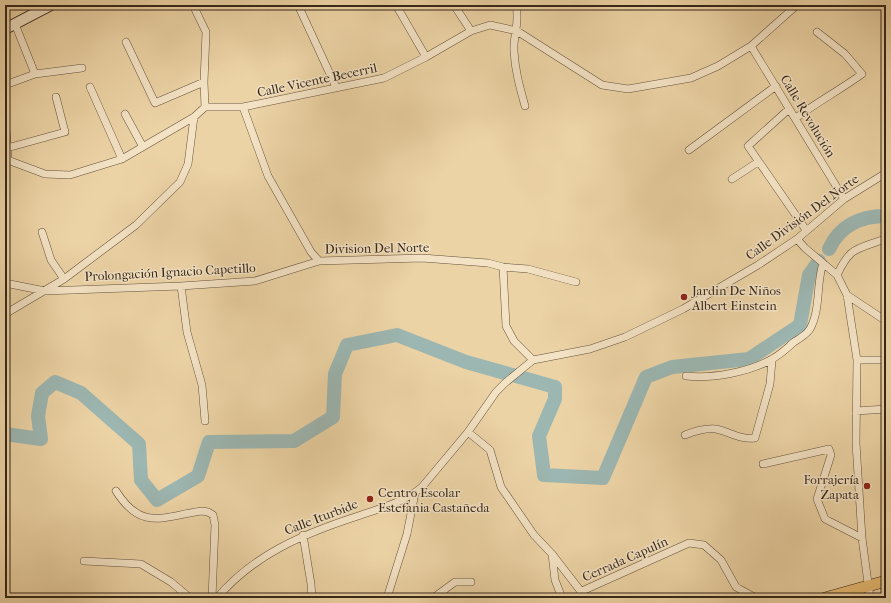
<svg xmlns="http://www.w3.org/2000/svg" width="891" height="603" font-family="'IM FELL French Canon',serif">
	<rect width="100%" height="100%" fill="#ecd3a5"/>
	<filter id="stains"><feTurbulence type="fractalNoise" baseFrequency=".005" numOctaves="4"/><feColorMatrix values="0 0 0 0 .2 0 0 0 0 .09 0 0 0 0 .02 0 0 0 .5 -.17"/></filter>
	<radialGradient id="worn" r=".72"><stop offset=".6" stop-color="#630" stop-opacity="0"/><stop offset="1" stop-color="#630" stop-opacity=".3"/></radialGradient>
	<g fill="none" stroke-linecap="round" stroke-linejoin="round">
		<path stroke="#9cb6b1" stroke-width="14" d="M829,249c11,-24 31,-33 57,-33
			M5,434l36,5 -3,-23 4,-23 13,-11 26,11 58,51 2,36 16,20 41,-24 11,-34 85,-1 39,-24 2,-43 12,-29 50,-10 69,27 89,25v12l-16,37 5,39 59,3 43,-101 26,-10 77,-8 51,-34 9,-50 10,-14"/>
		<g stroke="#64523c" stroke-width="8">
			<path id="minor" d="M193,5l13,27 -2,50 1,25
				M298,5l38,82
				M396,5l30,52
				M454,5l17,26
				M516,5c4,20 -3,29 -2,46 1,20 6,37 11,55
				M15,24l20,50
				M126,42l29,61 49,-21
				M751,46l93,153
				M5,85l30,-11 47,-6
				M90,87l32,72
				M205,107h38l141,-29 42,-21 45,-26 19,-6 27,6 85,54 26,4 63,-11 27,-12 33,-20 46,-41
				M243,107l25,69 43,76 8,9
				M789,109l-41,37 58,84
				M125,114l18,33
				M796,118c21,-16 44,-28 66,-44l-17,-20 -28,-22
				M6,129l2,31
				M7,148l58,-16 -9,-35
				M689,150l87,-64
				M5,159l40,15 25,1 52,-16 72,-42 11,-10
				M732,179l26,-17
				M42,232l9,28 13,19
				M797,239l8,9 32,27 10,20 10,65 -1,83 6,95 8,60
				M503,267l3,59 8,15 19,19
				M837,275c13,-27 17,-25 45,-35
				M5,283l40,8 136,-5 74,-5 64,-20 103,-3 66,5 15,4 25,2 48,13
				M181,286l6,46 15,53 3,36
				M847,295l39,26
				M5,314l59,-35 72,-54 44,-43 8,-18 6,-47
				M533,360l57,-11 35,-12 58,-28 75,-44 39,-26 47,-40 42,-26
				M857,360h29
				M686,376c26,3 64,-4 86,-17 8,-4 15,-11 22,-17 5,-3 13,-8 16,-13 11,-20 6,-45 13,-66
				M856,411l30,-2
				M468,432l22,18 11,37 33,48 18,19 34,44
				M685,435c10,-4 20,-7 31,-6 14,3 25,11 39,9l15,-54 2,-24
				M763,464l66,-15 2,6 -14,44 8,20 37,19
				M116,491c26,41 47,25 86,20l6,1 5,3 2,10 -3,73
				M303,535l8,49 1,14
				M552,554l3,26 7,18
				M84,561l57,3 30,18 19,16
				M582,591l107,-48 15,2 17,15 15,27 20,11
				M217,598c36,-43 86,-64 138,-81 23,-8 48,-14 67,-30l46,-55 28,-40 9,-9 28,-23
				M387,598l20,-64 8,-41
				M433,598l22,-16h16"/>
		</g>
		<g stroke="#362719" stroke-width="12">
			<path id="secondary" d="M5,29l46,-24"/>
		</g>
		<g stroke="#362719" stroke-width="12">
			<path id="primary" d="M825,598l61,-17"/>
		</g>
		<use href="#minor" stroke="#f3e2c4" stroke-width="7"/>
		<use href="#secondary" stroke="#f3e2c4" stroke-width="10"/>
		<use href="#primary" stroke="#e6ba72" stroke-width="11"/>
	</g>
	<g fill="#8f2418" stroke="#f3e2c4" stroke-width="1.5">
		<circle cx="684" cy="297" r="4"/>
		<circle cx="867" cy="486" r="4"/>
		<circle cx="370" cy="499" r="4"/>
	</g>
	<g text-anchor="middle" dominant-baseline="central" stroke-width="3" stroke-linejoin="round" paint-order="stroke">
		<g font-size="13" fill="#362719" stroke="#f3e2c4">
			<text transform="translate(317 80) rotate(-12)">Calle Vicente Becerril</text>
			<text transform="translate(808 116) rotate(59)">Calle Revolución</text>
			<text transform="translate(802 217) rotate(-36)">Calle División Del Norte</text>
			<text transform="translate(377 248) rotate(-1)">Division Del Norte</text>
			<text transform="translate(170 272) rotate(-3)">Prolongación Ignacio Capetillo</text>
			<text transform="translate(321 517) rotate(-21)">Calle Iturbide</text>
			<text transform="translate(625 559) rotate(-24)">Cerrada Capulín</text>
		</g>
		<g font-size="13" fill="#362719" stroke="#f3e2c4" text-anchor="start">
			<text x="692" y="290">Jardin De Niños<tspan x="692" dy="15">Albert Einstein</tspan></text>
			<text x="859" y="479" text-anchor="end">Forrajería<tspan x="859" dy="15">Zapata</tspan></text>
			<text x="378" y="492">Centro Escolar<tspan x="378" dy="15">Estefania Castañeda</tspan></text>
		</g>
	</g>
	<rect width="891" height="603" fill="none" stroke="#ecd3a5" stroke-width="20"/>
	<rect x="6" y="6" width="879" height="591" fill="none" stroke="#362719" stroke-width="2"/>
	<rect x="10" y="10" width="871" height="583" fill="none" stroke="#362719"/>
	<rect width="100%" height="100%" filter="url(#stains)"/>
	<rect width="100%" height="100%" fill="url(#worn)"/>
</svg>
